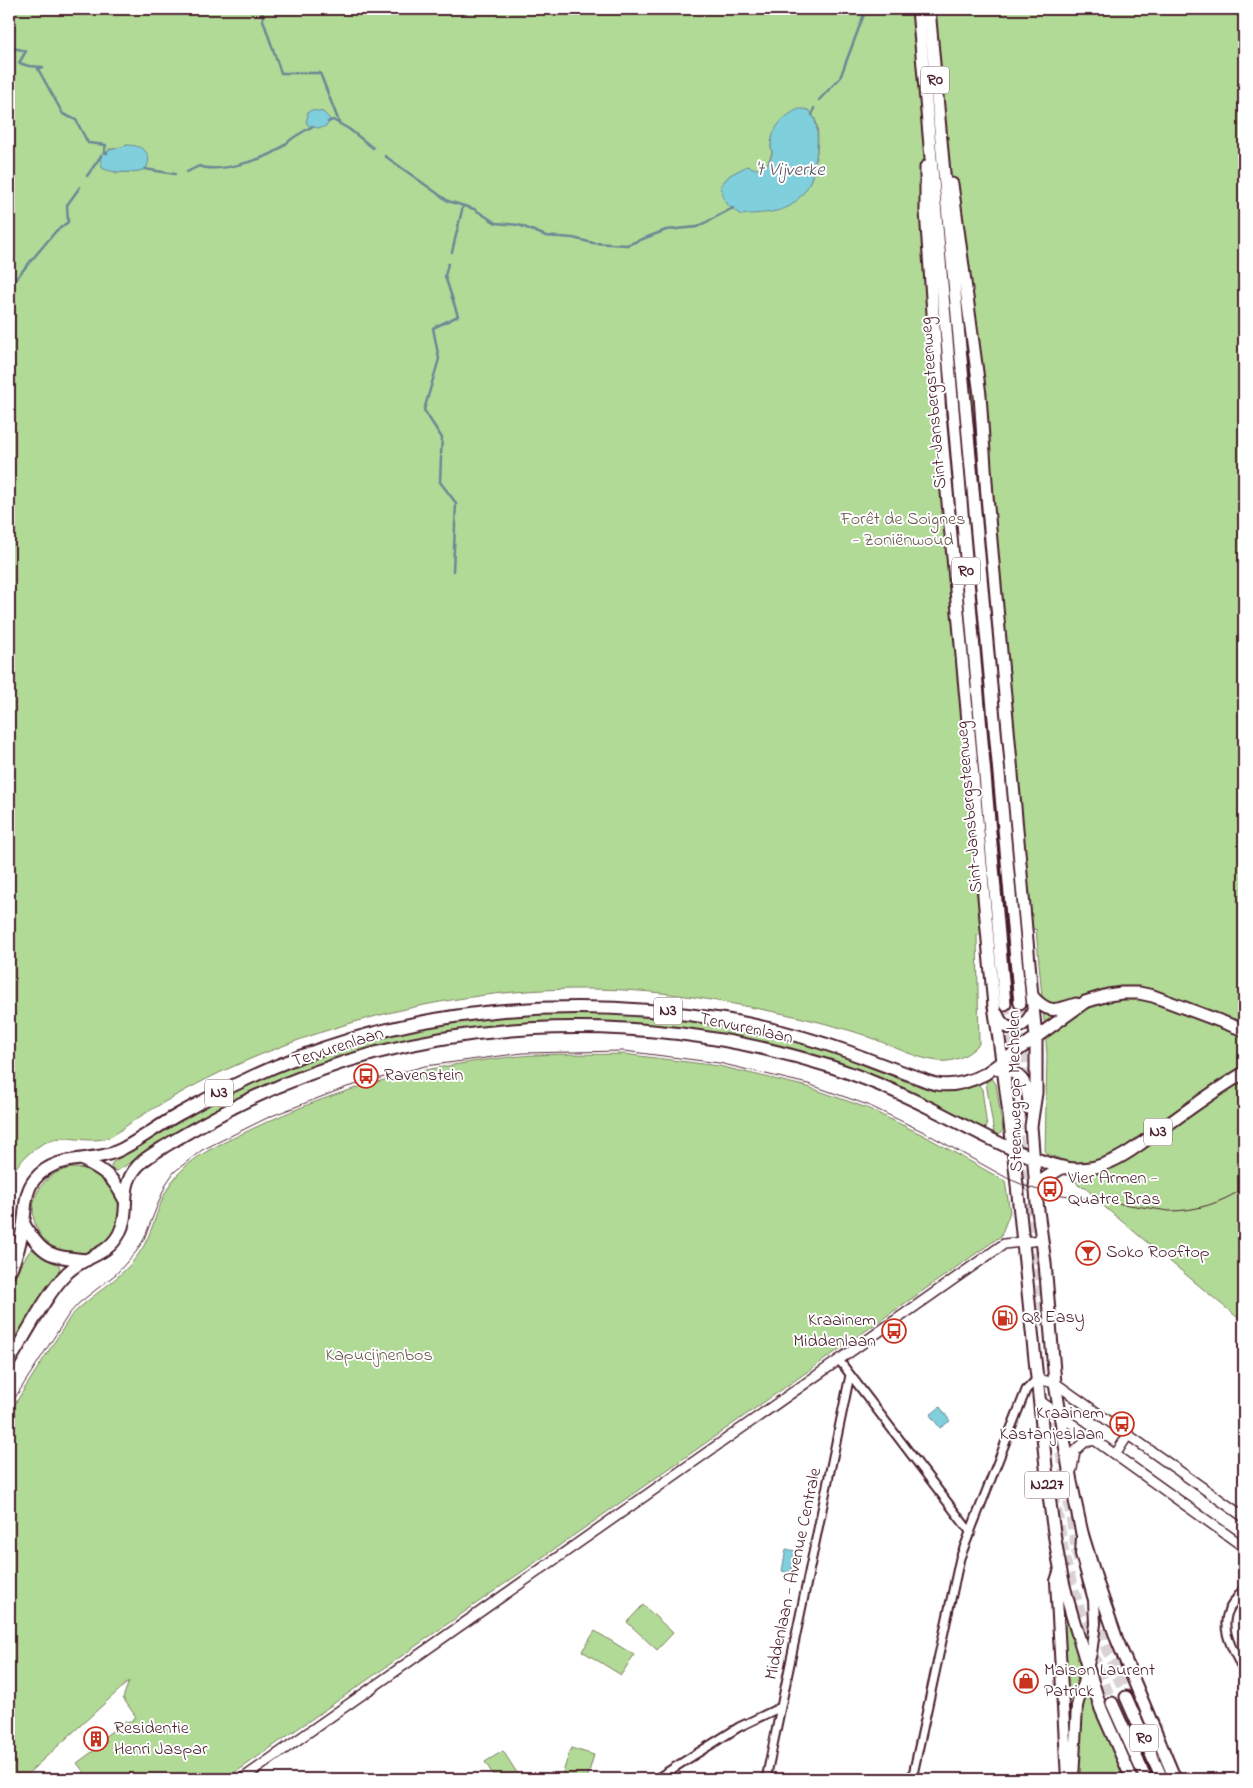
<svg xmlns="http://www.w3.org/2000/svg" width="1253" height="1788" font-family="'Indie Flower',sans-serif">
	<rect width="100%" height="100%" fill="#fff"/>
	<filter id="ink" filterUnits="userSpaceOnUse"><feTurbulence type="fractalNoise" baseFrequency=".02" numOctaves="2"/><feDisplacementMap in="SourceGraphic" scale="10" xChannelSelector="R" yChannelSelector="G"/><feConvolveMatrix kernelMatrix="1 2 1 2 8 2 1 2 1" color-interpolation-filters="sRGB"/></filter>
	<g filter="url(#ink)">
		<path fill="#b1da96" stroke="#7e7c60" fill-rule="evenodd" d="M9,9h1235v1314l-149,-124 -9,-12 -7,-1 -19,-27 -15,-6 2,-99 -11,-125 -59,6 2,109c-10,11 -25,19 -41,17 -27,-3 -56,-21 -83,-29 -52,-16 -108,-26 -162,-35 -161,-24 -327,7 -474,76 -29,14 -59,31 -86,48 -7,5 -14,11 -21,15 -14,7 -32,3 -46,2 -24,-1 -46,21 -57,40zM807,110c4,3 8,7 9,12 5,14 -1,54 -9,65 -4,7 -11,12 -16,18l-68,-7 -2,-13 9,-10 30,-5 7,-5 5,-12 -1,-7 6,-19zM127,145l11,26 -22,2 -7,-24h6z
			M580,1012c27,1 54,2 80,4 73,7 145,25 213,52 36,14 65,32 105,16l4,5 5,38 -4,2c-163,-92 -353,-127 -537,-97 -37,6 -72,17 -107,28 -16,5 -33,10 -48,16 -62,24 -119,59 -174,95l-4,-1 -2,-3 1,-4c84,-57 174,-102 273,-126 14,-4 27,-8 41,-10 51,-9 102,-13 154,-15z
			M624,1054l95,12 89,21 59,21 56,27 82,46 5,31 -9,24 -775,543h-137l-12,-16 30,-22 -3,-4 22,-16 2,2 8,-6 -13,-19 6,-17 -107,98h-13v-366l62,-97c21,-22 49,-36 67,-61 18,-24 19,-59 40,-81 20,-22 48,-32 74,-45 87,-42 174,-64 269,-73 34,-3 69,-1 103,-2z
			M992,1078l4,6 7,47 -5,4 -4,-2 -8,-51z
			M33 1211a43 43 0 1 1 86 0a43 43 0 1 1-86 0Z
			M32,1249l13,10 14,6 1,4 -51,83v-68l20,-32z
			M643,1605l30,28 -16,17 -30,-28z
			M1064,1619h3l14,48 -11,49 -2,-2z
			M595,1631l39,24 -13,20 -39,-24z
			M1089,1694l2,3 35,82h-48l3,-56 3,-25z
			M571,1748l23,7 -7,24h-11l-14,-4z
			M503,1751l18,28h-25l-11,-17z"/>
		<path fill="#80cfdc" stroke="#6a8995" d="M799,109c6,0 10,0 13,5 10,14 4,58 -4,72 -3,6 -12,16 -18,20 -14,8 -34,7 -49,9 -14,-9 -18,-13 -20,-30l9,-10 17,-9 13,4c6,-4 11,-9 12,-16 1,-4 -1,-4 -1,-8 0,-17 13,-31 28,-37z
			M311,110l12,2 7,7c-2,11 -14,10 -22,6l-2,-4 2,-5 -1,-3z
			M127,145c15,0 27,8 19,24 -10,4 -34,5 -44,-1l-2,-13c9,-6 17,-6 27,-10z
			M940,1407l10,14 -10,7 -10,-13z
			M786,1549l9,2 -4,22 -9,-2z"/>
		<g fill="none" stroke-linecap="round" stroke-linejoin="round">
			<path stroke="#6a8995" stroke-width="2.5" d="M262,9l1,11 18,53h39l19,49
				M9,47l17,4 -7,12 10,3 14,1 -5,2 25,45 13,6 12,23 18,2 -2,7 3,1
				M819,100l21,-22 26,-69
				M812,115l2,-7
				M328,122l5,-2 16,9 24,19
				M385,156l63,45 26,8 22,14 23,2 27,11 27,2 20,5 34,2 39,-15 31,-3 36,-19
				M145,169l30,5
				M187,172l12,-6c18,7 54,-4 72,-12 8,-4 15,-11 22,-16 6,-4 13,-8 20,-12
				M87,176l14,-20
				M452,252l11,-46
				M9,287l47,-56 12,-9 -1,-17 13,-18
				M441,454l1,-16 -18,-28 15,-51 -6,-31 25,-12 -13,-40 3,-12
				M441,457l-1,25 16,21 -3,68"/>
			<path stroke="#dbd2d5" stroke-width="11" stroke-dasharray="11 5.5" stroke-linecap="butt" d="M1020,1003l5,86
				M1005,1004l18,188
				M1032,1203l13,120
				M1053,1404l24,150 3,12
				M1054,1493l11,67 28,94 19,49
				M1095,1614l11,34 20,49"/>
			<g stroke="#4a1f2b" stroke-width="11">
				<path id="minor" d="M839,1360l132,173
					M1244,1588c-4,6 -10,13 -14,20 -12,21 5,45 14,64
					M656,1779l83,-52 42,-20
					M766,1779l84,-404
					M912,1779l48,-221 66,-168 11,-11"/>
			</g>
			<g stroke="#4a1f2b" stroke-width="12">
				<path id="tertiary" d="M1037,1379l18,4 189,134
					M1040,1401l204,146
					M1115,1455l13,-20
					M1072,1469l3,-18 10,-9 10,-2
					M242,1779l762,-535 37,-4"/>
			</g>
			<g stroke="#4a1f2b" stroke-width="14">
				<path id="secondary" d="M1060,1569l-4,12 11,198
					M1073,1779l4,-73 14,-53 4,-29 -1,-24 -13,-46 1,-17"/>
			</g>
			<g stroke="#4a1f2b" stroke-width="15">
				<path id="primary" d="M1032,996l4,41v56l-5,33 6,77 8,60 10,120 16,99 11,51
					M1032,996c16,18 23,15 44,8
					M994,1006c19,120 29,242 42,363 8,66 11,133 24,198 6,34 18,66 27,98
					M997,1014c9,23 28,15 36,-3
					M998,1069c7,-1 11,1 16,4 14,8 14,22 16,36
					M83,1160c22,11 30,17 41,39
					M1035,1186l12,-9 16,-10
					M24,1224c19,33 27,32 63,36
					M9,1273c7,-15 12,-30 14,-47 3,-16 1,-34 12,-47 22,-27 59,-15 87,-30 21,-11 40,-26 61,-37 21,-12 42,-23 64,-33 150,-71 317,-86 480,-59 41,7 83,18 122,32 21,8 41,16 62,23 9,3 18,8 26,9 16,3 34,-3 48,-10l100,-72 23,-7 14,-2h17l14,3 91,34
					M9,1362c17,-27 37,-68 59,-90 17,-16 39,-16 51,-38 14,-27 -4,-49 24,-73 7,-6 16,-11 24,-16 22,-14 45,-26 69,-39 183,-93 402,-100 596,-39 34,11 68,26 100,42 32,16 63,34 97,47 16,6 31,13 48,13 11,0 25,-3 35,-8 13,-5 25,-15 37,-23 31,-22 62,-46 95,-65"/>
			</g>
			<g stroke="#4a1f2b" stroke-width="15">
				<path id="trunk" d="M918,9l87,995
					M929,9l91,994
					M926,167v44l14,204 54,591
					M952,184l28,211 7,101 45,500
					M1082,1533l15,49 20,58 58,139
					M1087,1665l14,44 31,70
					M1126,1697l36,82
					M1112,1703l34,76"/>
			</g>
			<use href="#minor" stroke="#fff" stroke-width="7"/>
			<use href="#tertiary" stroke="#fff" stroke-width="9"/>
			<use href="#secondary" stroke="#fff" stroke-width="10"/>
			<use href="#primary" stroke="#fff" stroke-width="11"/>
			<use href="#trunk" stroke="#fff" stroke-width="11"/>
			<path stroke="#4a1f2b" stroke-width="1" d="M9,1407l60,-93 10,-11 37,-29 20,-22 8,-13 22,-55 8,-12 28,-22 67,-33 78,-30 78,-21 98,-13 101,-2 95,12 89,21 60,21 56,27 83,46 21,9 21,6 120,18c28,0 52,-8 75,-23"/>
		</g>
	</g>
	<defs>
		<g id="bus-ring" transform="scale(1.25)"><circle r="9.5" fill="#fff" stroke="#c8321e" stroke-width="1.5"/><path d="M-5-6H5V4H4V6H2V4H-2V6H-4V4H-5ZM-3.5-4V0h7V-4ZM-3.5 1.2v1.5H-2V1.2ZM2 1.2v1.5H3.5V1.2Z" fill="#c8321e"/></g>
		<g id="bar-ring" transform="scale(1.25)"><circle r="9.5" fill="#fff" stroke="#c8321e" stroke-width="1.5"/><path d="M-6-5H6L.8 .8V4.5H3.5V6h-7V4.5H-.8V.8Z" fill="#c8321e"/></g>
		<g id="fuel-ring" transform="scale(1.25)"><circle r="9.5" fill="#fff" stroke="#c8321e" stroke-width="1.5"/><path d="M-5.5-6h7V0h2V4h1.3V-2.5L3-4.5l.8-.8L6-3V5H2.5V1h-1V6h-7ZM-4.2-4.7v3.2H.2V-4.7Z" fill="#c8321e"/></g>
		<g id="shop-ring" transform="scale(1.25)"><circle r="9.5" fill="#fff" stroke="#c8321e" stroke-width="1.5"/><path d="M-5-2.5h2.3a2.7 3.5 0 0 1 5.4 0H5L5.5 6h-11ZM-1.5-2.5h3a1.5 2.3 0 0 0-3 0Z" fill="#c8321e"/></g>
		<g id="building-ring" transform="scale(1.25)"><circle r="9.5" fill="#fff" stroke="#c8321e" stroke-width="1.5"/><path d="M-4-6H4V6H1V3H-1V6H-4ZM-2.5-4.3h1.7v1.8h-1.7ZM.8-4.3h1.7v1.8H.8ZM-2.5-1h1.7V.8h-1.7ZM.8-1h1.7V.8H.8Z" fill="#c8321e"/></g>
	</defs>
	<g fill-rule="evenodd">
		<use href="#bus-ring" x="366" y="1076"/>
		<use href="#bus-ring" x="1050" y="1189"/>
		<use href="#bar-ring" x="1088" y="1253"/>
		<use href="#fuel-ring" x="1005" y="1318"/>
		<use href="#bus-ring" x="894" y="1331"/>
		<use href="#bus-ring" x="1122" y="1424"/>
		<use href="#shop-ring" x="1026" y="1681"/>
		<use href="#building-ring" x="96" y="1739"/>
	</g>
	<g text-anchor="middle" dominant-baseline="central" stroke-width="4" stroke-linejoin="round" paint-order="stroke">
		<g fill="#fff" stroke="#80626b" stroke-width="1">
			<rect x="921" y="66.5" width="28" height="27" rx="4"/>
			<rect x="952" y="557.5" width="28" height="27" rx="4"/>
			<rect x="654" y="997.5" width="28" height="27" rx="4"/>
			<rect x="205" y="1079.5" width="28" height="27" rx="4"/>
			<rect x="1144" y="1118.5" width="28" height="27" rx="4"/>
			<rect x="1024.5" y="1471.5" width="45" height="27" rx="4"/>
			<rect x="1130" y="1724.5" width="28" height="27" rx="4"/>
		</g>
		<g font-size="16" font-weight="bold" fill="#4a1f2b">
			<text x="935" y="80">R0</text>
			<text x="966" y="571">R0</text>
			<text x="668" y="1011">N3</text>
			<text x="219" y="1093">N3</text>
			<text x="1158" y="1132">N3</text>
			<text x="1047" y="1485">N227</text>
			<text x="1144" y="1738">R0</text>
		</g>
		<g font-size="18" fill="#4a1f2b" stroke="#fff">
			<text transform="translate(934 403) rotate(-95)">Sint-Jansbergsteenweg</text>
			<text transform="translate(970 807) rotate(-95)">Sint-Jansbergsteenweg</text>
			<text transform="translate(746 1029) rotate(12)">Tervurenlaan</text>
			<text transform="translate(338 1048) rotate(-18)">Tervurenlaan</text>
			<text transform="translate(1016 1091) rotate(-91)">Steenweg op Mechelen</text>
			<text transform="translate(794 1574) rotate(-78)">Middenlaan - Avenue Centrale</text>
		</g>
		<g font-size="18" fill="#69574b" stroke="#fff">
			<text x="903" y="520">Forêt de Soignes<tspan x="903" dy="21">- Zoniënwoud</tspan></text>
			<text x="379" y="1356">Kapucijnenbos</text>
		</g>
		<g font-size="18" fill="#4a1f2b" stroke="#fff" text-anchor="start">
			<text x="384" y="1076">Ravenstein</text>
			<text x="1068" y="1179">Vier Armen -<tspan x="1068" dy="21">Quatre Bras</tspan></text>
			<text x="1106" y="1253">Soko Rooftop</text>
			<text x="1022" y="1318">Q8 Easy</text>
			<text x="876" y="1321" text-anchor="end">Kraainem<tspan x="876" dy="21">Middenlaan</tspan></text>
			<text x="1104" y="1414" text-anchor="end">Kraainem<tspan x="1104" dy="21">Kastanjeslaan</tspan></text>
			<text x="1044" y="1671">Maison Laurent<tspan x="1044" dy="21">Patrick</tspan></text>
			<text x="114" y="1729">Residentie<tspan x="114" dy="21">Henri Jaspar</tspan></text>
		</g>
		<g font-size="19" font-style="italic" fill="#5a5460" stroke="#fff">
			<text x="790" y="170">'t Vijverke</text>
		</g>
	</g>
	<rect width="1253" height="1788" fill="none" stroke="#fff" stroke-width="30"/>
	<rect x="15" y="15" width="1223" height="1758" fill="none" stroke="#4a1f2b" stroke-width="2" filter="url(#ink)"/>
</svg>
